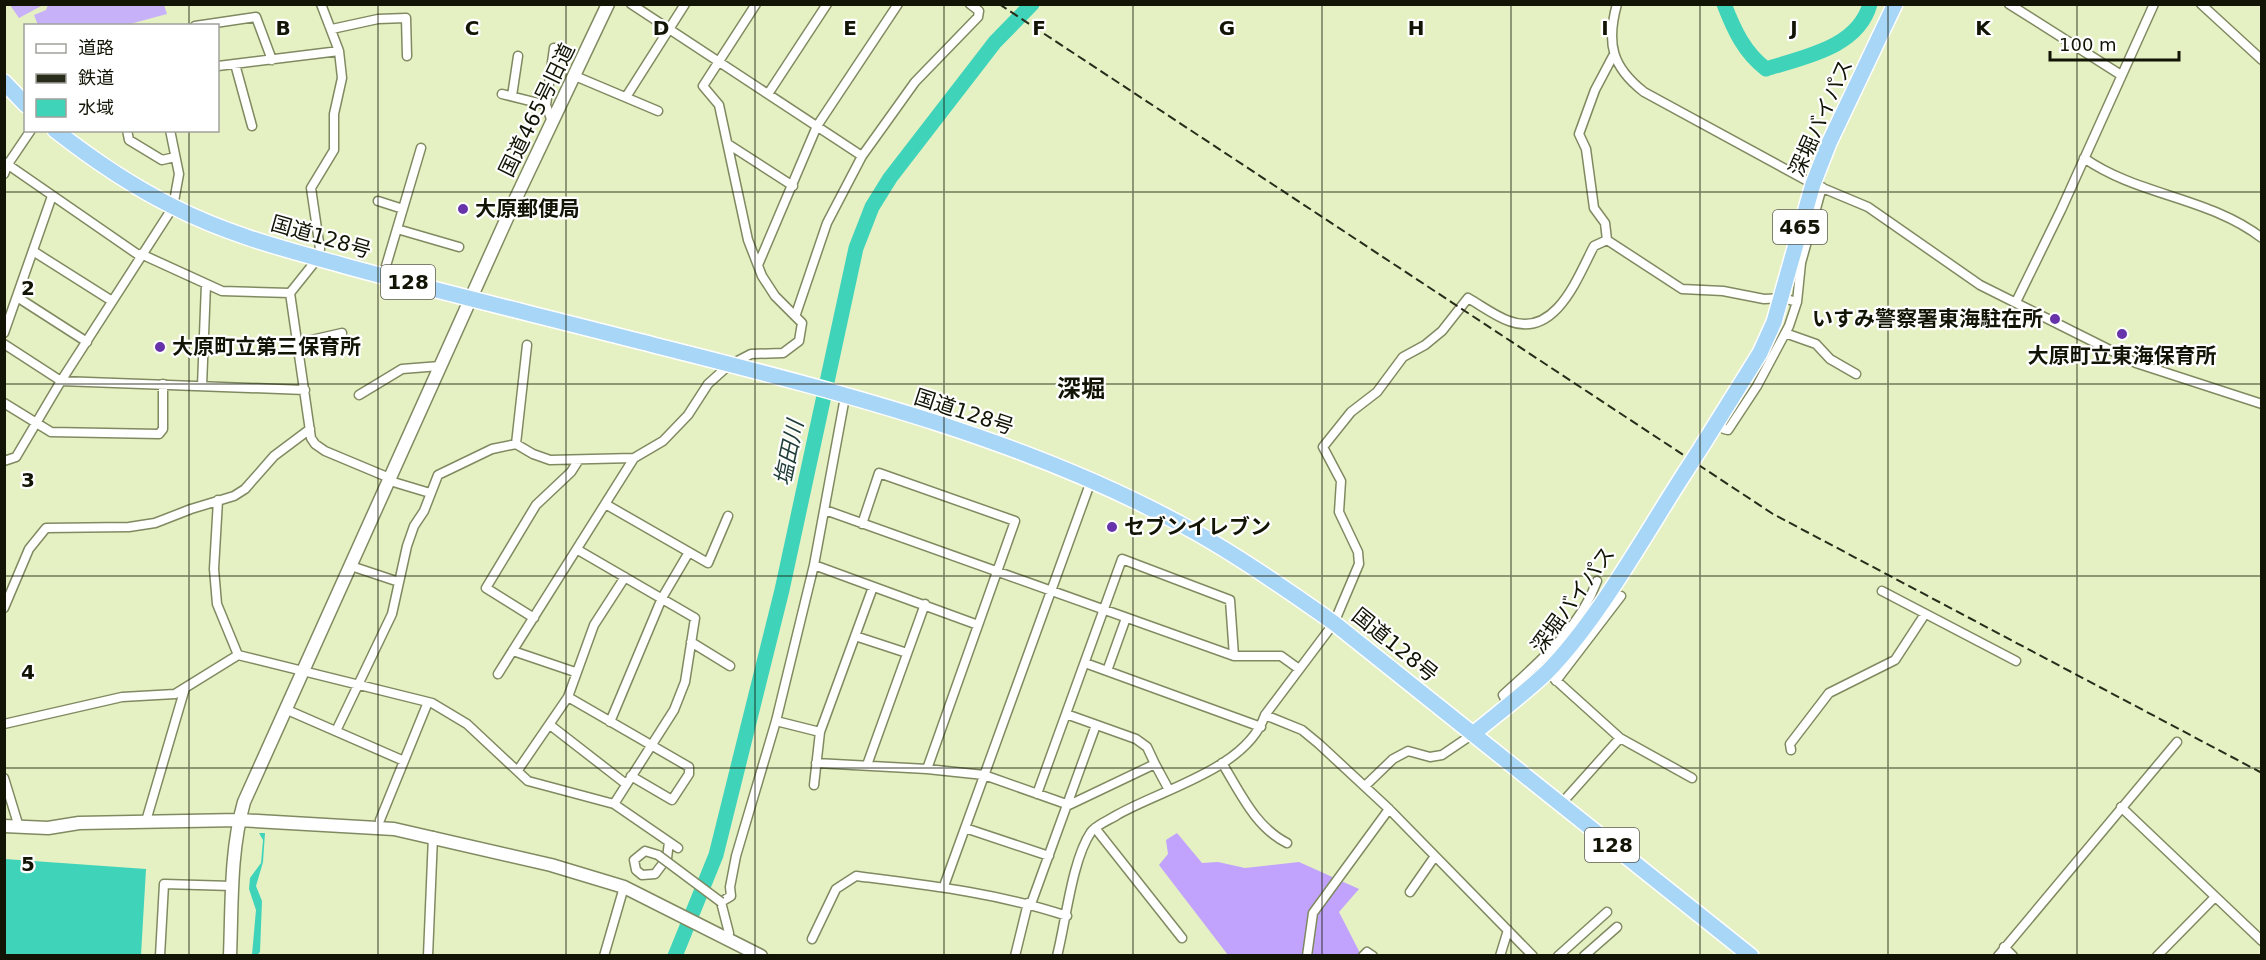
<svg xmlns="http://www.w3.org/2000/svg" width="2266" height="960" font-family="'DejaVu Sans','Noto Sans JP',sans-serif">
	<rect width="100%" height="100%" fill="#e5f0c3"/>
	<path fill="#c7b1f9" d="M10,5h33l-24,13z
		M48,5h116l3,9 -41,11h-88l-4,-10 12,-5z"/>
	<path fill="#c1a3fd" d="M1177,833l25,30 16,-1 27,6 54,-6 60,27 -20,23 22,43h-133l-69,-90 9,-11 -2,-14z"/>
	<path fill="#3fd4ba" d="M259,833h6l-2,29 -7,24 6,15 -2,51 -3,3h-5l4,-45 -7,-21 1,-11 11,-15 2,-23z
		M5,859l141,10 -5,86h-136z"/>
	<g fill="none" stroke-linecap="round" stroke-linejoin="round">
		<path stroke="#3fd4ba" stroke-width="15" d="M1724,4c10,26 20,48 42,65 37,-12 92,-21 104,-65
			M675,956l41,-101 66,-265 74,-342 16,-41 18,-29 105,-136 37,-38"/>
		<g stroke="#808a61" stroke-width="11">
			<path id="street" d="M321,4l18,47 3,27 -8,36v36l-23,38 9,61 -2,9 -28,35 21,145 4,6 10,7 67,28
				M631,4l231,152
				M1617,4c-11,40 -5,63 27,88l169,92 55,23 112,78 156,78 126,41
				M2009,4l112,71
				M2201,4l61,56
				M195,26l61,-9 16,43
				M332,29l46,-10 28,-1 1,38
				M235,64l17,62
				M218,66l121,-15
				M575,76l83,35
				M502,94l44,11 6,17
				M768,94l59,-90
				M512,96l6,-40
				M626,97l59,-93
				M546,105l8,-57
				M127,130l2,10 33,20 13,-3
				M728,144l65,42
				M2084,158c54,38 125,39 178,80
				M4,162l136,94
				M4,174l4,-10 23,-34
				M378,201l25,8
				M397,229l62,18
				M1607,240l75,49 41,2 41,8 19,-1 14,4
				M1607,240l-2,-17 -11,-15 -8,-59 -7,-15 16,-44 18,-34
				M33,251l79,50
				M141,254l81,37 68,2
				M758,265l59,-139 81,-122
				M383,276l38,-128
				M17,297l70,45
				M2016,302l45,-92 93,-206
				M796,314l31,-91 35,-67 53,-74 63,-65 1,-6 -9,-7
				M4,333l48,-137
				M1785,333l31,11 14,15 26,15
				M298,343l44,-10
				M4,344l57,37 244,9
				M202,386l4,-102
				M359,395l43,-26 38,-3
				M4,403l47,29 108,2 4,-5v-45
				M1724,429l4,1 29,-44 32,-60 8,-24 4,-39 21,-76
				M516,444l11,-99
				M4,461l12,-4 45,-76 112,-174 6,-33 -9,-44
				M390,481l40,12
				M218,500l-4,69 3,35 21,51
				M607,505l101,58 20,-47
				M825,510l409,146h47l18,13
				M862,524l17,-51 136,48 -88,248
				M578,550l117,68 -10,64 -11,28 -60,94
				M814,565l164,60
				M351,566l48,16
				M625,577l-31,48 -26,72 121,70v7l-17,26 -41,-24
				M1882,591l134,70
				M4,608l25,-59 17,-21 83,-1 26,-4 36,-14 43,-13 11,-7 29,-33 36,-27
				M534,618l-48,-30 50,-83 35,-33 7,-11
				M855,636l52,17
				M691,642l39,24
				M513,651l62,21
				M1085,663l176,64
				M1538,664l82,74 72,40
				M1107,671l19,-53
				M498,674l136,-216
				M1556,681l65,-85
				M1508,705l-5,-10c36,-33 77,-67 94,-114
				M285,709l119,52
				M1066,714l70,25 11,8 8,17
				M1265,715l37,15 17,14 70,65 144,147
				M776,721l44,11
				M610,722l52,-124 27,-46
				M4,724l118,-27 53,-3 63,-39 194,48 35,21 61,57 86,23 64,44
				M550,725l76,59
				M336,731l56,-117 15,-68 7,-20 10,-15 14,-36 54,-26 24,-5 17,10 17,6 84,-2 29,-17 25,-26 20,-31 20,-18 23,-12 32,-1 16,-12 3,-18 -27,-27 -13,-20 -14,-36 -29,-135 -16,-19 53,-82
				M1791,750l-1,-6 39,-51 66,-33 30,-46
				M816,763l111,6 57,6 85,30 86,-41 14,26
				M1222,763c18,29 33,64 65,80
				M867,765l58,-161
				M518,770l50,-73
				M4,778l15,49
				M814,785l6,-53 53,-145
				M1365,786l28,-27 15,-8 22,6 12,-2 31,-21
				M1037,794l85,-235 108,41 4,56
				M1561,804l59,-66
				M2121,807l141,134
				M380,820l48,-118
				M146,821l39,-133
				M965,828l84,28
				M1095,828l87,110
				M658,855l-13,-4 -11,9 2,10 6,5 13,-1 12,-16 2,-16
				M944,886l147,-405
				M1410,892l25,-36
				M1031,904l65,-179
				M729,933l-8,-31 10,-6 -1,-9 6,-31 40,-135 38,-156 31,-168
				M812,939l24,-50 20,-13c71,9 142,17 211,40
				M2004,947l9,9
				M160,956l4,-72 68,2
				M428,956l5,-120
				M604,956l20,-69
				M1015,956l13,-53
				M1057,956c9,-35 15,-96 34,-124 5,-7 18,-12 26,-17 45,-26 130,-46 148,-100l69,-92 25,-59 -1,-12 -19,-40 2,-31 -18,-34 28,-35 26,-20 26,-35 22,-12 17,-14 26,-33c14,8 27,18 41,23 47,18 69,-45 85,-75l13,-6
				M1307,956l6,-43 76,-104
				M1363,956l4,-4 6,4
				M1500,956l8,-26
				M1558,956l49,-44
				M1584,956l33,-29
				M1998,956l179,-214
				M2157,956l58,-59"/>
		</g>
		<g stroke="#808a61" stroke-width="15">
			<path id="secondary" d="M4,826l44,2 31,-5 160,-3 155,9 157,36 73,22 137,69
				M230,956c2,-51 0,-105 14,-154l272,-604 92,-194"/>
		</g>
		<g stroke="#fff" stroke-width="18">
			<path id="highway" d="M4,82l22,23
				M55,130c37,29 75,55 117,76 56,29 116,44 177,61 96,26 192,49 289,74 186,47 389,96 557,191 48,27 94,59 139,91l417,333
				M1702,446l58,-93 14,-31 39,-138 16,-41 66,-139
				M1473,734c24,-20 51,-40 74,-62 52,-53 98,-138 139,-201"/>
		</g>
		<use href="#street" stroke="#fff" stroke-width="8"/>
		<use href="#secondary" stroke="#fff" stroke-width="12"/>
		<use href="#highway" stroke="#a7d6f6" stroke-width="15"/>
		<path stroke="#282c1a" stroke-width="2" stroke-dasharray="9 4.5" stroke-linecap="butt" d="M999,4l774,510 489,259"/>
		<g stroke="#808a61" stroke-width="11" stroke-linecap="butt">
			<path id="street-bridge" d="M658,855l63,47"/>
		</g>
		<g stroke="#fff" stroke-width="18" stroke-linecap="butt">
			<path id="highway-bridge" d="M1686,471l16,-25"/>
		</g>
		<use href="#street-bridge" stroke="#fff" stroke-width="8"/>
		<use href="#highway-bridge" stroke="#a7d6f6" stroke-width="15"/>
	</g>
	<path fill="none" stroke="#121506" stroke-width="1.5" stroke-opacity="0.55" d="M189,4v22M378,4v952M566,4v952M755,4v952M944,4v952M1133,4v952M1322,4v952M1511,4v952M1700,4v952M1888,4v952M2077,4v952M189,130v826M4,192h2258M4,384h2258M4,576h2258M4,768h2258"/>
	<g fill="#63a" stroke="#fff" stroke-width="2">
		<circle cx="463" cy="209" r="6"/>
		<circle cx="2055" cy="319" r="6"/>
		<circle cx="2122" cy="334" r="6"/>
		<circle cx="160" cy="347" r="6"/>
		<circle cx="1112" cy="527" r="6"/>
	</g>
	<g text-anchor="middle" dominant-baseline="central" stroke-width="4.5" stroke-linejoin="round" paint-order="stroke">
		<g fill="#fff" stroke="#595b51" stroke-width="1.5">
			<rect x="1773" y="210" width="54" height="34" rx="4.5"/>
			<rect x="381" y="265" width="54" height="34" rx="4.5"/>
			<rect x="1585" y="828" width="54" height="34" rx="4.5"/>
		</g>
		<g font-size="20" font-weight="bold" fill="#121506">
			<text x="1800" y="227">465</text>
			<text x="408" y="282">128</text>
			<text x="1612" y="845">128</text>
		</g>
		<g font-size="21" fill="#121506" stroke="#fff">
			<text transform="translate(537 110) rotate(-64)">国道465号旧道</text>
			<text transform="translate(1821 118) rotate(-66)">深堀バイパス</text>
			<text transform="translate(321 237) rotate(16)">国道128号</text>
			<text transform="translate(964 412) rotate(18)">国道128号</text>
			<text transform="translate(1573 600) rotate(-54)">深堀バイパス</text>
			<text transform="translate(1395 645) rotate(39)">国道128号</text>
		</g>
		<g font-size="21" font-weight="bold" fill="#121506" stroke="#fff" text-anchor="start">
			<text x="475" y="209">大原郵便局</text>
			<text x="2043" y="319" text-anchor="end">いすみ警察署東海駐在所</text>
			<text x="172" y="347">大原町立第三保育所</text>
			<text x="2122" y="356" text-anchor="middle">大原町立東海保育所</text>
			<text x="1124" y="527">セブンイレブン</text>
		</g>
		<g font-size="22" font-style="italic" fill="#1f3d36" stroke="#fff">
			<text transform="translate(789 453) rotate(-78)">塩田川</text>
		</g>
		<g font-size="24" font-weight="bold" fill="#121506" stroke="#fff">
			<text x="1081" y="389">深堀</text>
		</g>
	</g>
	<g font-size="20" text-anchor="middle" font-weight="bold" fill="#121506" stroke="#fff" stroke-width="4.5" stroke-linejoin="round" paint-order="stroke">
		<text x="283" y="35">B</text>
		<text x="472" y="35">C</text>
		<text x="661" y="35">D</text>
		<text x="850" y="35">E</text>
		<text x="1039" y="35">F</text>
		<text x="1227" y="35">G</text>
		<text x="1416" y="35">H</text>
		<text x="1605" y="35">I</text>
		<text x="1794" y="35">J</text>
		<text x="1983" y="35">K</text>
		<text x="28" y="295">2</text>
		<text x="28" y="487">3</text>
		<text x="28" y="679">4</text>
		<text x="28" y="871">5</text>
	</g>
	<rect width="2266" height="960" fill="none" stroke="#121506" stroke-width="12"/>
	<rect x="24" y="24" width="195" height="108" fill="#ffffff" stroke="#a0a19b" stroke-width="1.5"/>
	<rect x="36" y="44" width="30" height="9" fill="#ffffff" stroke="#a0a19b" stroke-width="1.5"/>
	<text x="78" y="54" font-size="18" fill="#121506">道路</text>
	<rect x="36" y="74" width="30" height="9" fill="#282c1a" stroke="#a0a19b" stroke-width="1.5"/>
	<text x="78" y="84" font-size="18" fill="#121506">鉄道</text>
	<rect x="36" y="99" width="30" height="18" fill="#3fd4ba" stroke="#a0a19b" stroke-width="1.5"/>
	<text x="78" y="114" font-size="18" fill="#121506">水域</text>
	<path d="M2050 51v9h129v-9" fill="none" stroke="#121506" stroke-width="3"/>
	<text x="2059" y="51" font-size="18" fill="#121506" stroke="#ffffff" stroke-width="4.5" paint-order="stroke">100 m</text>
</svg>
